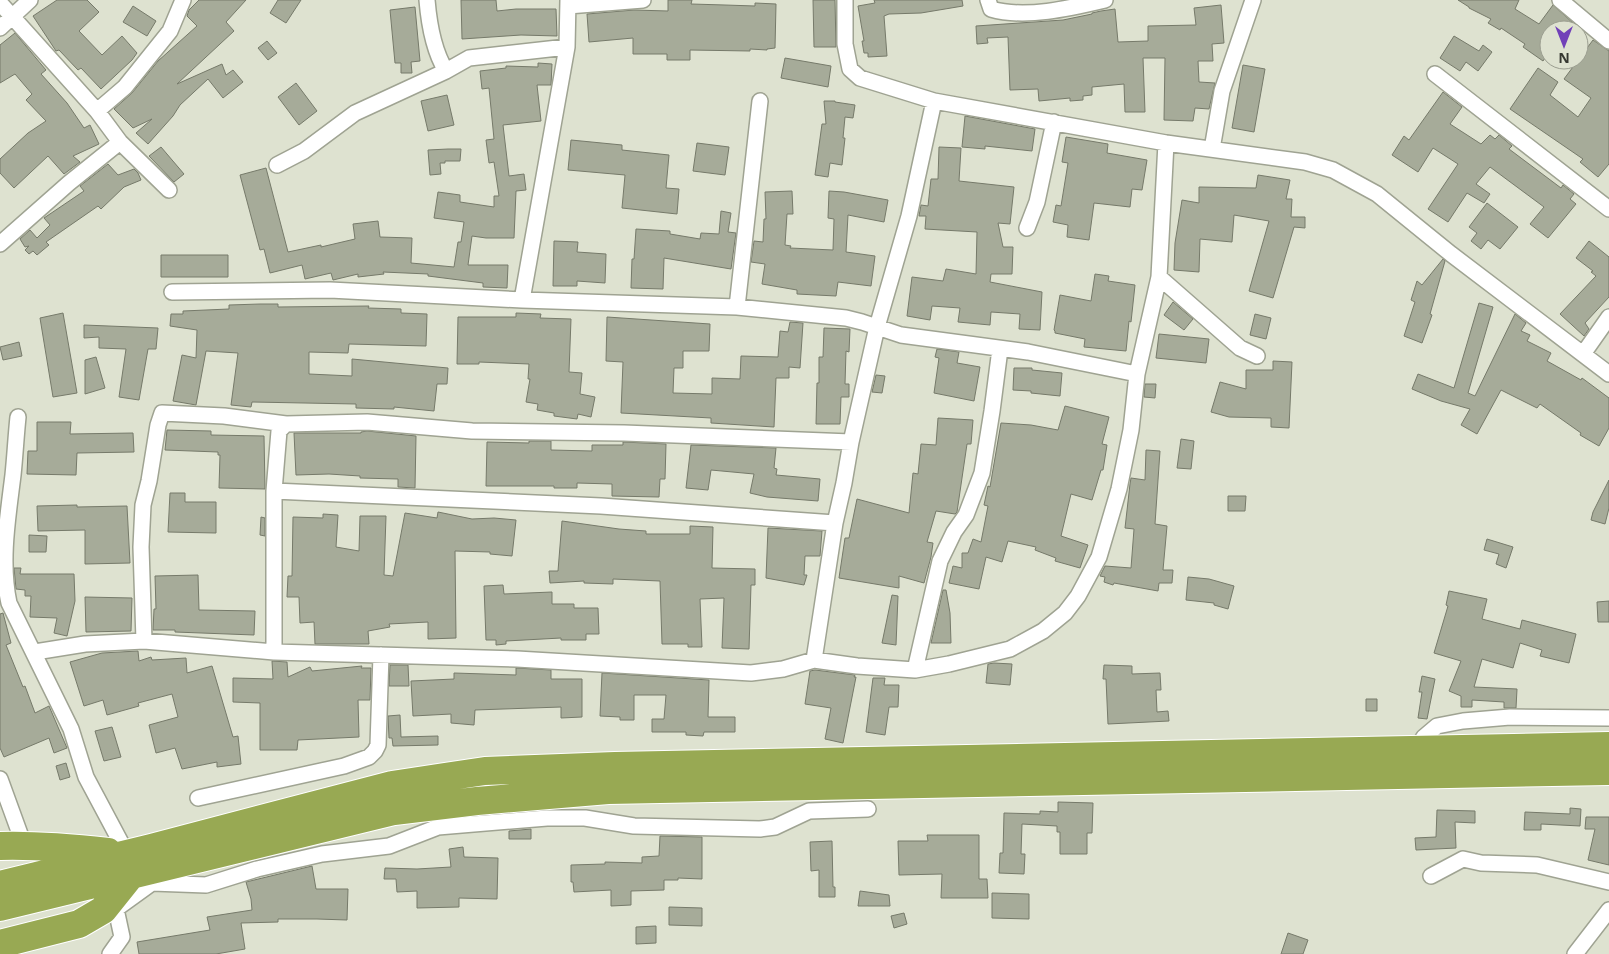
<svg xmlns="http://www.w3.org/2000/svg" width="1609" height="954" font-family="'Noto Sans',sans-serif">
	<rect width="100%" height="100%" fill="#dee2d0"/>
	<path fill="#a6ab99" stroke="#767a6a" d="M57,0h30l12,12 -20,19 23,24 20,-19 15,17 -5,7 -31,29 -20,-21 -3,2 -19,-20 -3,1 -23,-35z
		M199,0h47l-20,22 8,9 -57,53 45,-20 4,11 7,-5 10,12 -20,16 -15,-19 -28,26 -7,11 -25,28 -12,-11 16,-14 -19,9 -19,-19 18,-16 26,-32 39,-35 -10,-10 2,-6z
		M278,0h23l-15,23 -16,-10z
		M461,0h35l1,11 19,-2h40l1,27 -36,-1 -59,4z
		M668,0h24l-1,4 34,1 30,1v-3l21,1 -1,44 -8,1v1l-17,-1v2l-60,-1v10h-23v-6h-34v-16l-44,4 -2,-28 47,-4 34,1z
		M813,0h22l1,47h-22z
		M874,0h88l1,6 -42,7 -32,1 -5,2 3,40 -19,1v-4h-4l-2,-12h2l-6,-35 17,-3z
		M1458,0h61l-4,9 24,15 14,-19 20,18 -7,7h-17v22l-6,9 -20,-14 2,-3 -24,-16 -1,2 -12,-7 3,-4 -22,-11v-1z
		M1221,5l3,38 -12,1 1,17h-15l1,21 16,1 -6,26 -14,-1 -2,13 -29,-1 1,-62h-22l2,54h-20l-1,-28 -32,3v8l-9,1v4l-13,1v-3l-31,3 -1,-12 -28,1 -2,-53 -21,1 1,5 -11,1 -1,-18 87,-6 29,-6v-1l9,-2 14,-2 3,33 30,-1v-15l48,-1 -2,-17z
		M133,6l23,15 -9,15 -24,-14z
		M415,7l5,54 -9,1 1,11h-11v-10h-6l-5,-53z
		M15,33l31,37 -5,4 26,29 17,25 6,-3 9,19 -26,12 7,6 -16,12 -16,-18 -34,32 -14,-15v-14l28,-26 18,-12 -20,-21 6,-6 -17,-20 -15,9v-38z
		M1454,36l25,15 4,-6 9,7 -14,19 -12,-9 -6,9 -20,-13z
		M1593,40l16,11v113l-11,13 -18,-15 3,-3 -73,-50 28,-41 20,14 -8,13 28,22 13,-19 -27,-19z
		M267,41l10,12 -9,7 -10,-12z
		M785,58l46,8 -3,21 -47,-9z
		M538,63l14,1 -1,21h-14l4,36 -38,4 6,51 15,-2 2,16 -10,1 -2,47h-28l-14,-2 -4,29h40l-1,23 -24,-1v-4l-55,-7v-2l-45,-2 1,2 -26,3v-3l-25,6 -2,-7 -26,6 -3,-14 -32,8 -6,-24 -4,1 -20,-75 26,-7 22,84 33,-7v2l34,-8 -2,-15 25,-3 2,16 32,1 -1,25 43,4 4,-25h3l3,-20 -30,-4 4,-26 22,3v7l34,5v-11h5l-5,-34 -5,1 -3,-23 8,-1 -5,-51 -7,1 -2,-18 26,-3v-2l32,1z
		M1243,65l22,4 -11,63 -22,-4z
		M296,83l21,28 -18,14 -21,-28z
		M1443,92l19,15 -12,17 31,20 9,-9 5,4 4,-4 13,11 -3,3 52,39 2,-3 11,9 -4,5 6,5 -28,34 -18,-14 14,-17 -54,-40 -14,17 14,10 -6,9 -17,-10 -19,29 -20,-13 30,-45 -25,-16 -15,24 -26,-17 12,-19 5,4z
		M447,95l7,30 -26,6 -7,-30z
		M824,101h11v1l20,3 -2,13 -8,-1 -2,21h2l-3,27 -12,-2 -2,14 -13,-2 7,-51h4z
		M965,116l70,13 -3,22 -47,-5v3l-23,-2z
		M1066,137l42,7 -1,9 40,7 -5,30 -10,-1 -2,18 -36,-4 -5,37 -22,-3 1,-12 -15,-3 3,-17 5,1 7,-43 -6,-1z
		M571,140l51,5v5l47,5 -3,33 13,1 -2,25 -55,-6 3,-33 -57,-5z
		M697,143l32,4 -4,28 -32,-4z
		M161,147l23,27 -10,8 -25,-26z
		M939,147l22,1 -2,33 55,6 -4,37 -12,-1 5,24h10l-1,27h-21l-1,8 52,10 -2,38 -21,-1 1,-15 -29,-2 -1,13 -32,-3 2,-14 -28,-2 -2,14 -23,-4 5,-39 31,4 3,-12 30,5 1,-42 -52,-3 1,-13h-7l2,-11 7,1 3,-27h7z
		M448,149h13l-1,12h-15v2h-5l1,11 -11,1 -2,-25z
		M108,164l10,11 16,-6 4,4 3,7 -17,7 -23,22 -3,-3 -52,36 3,3 -12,10 -4,-4 -4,3 -4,-4 4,-4 -4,1 -5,-8 10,-9 7,8 13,-13 -6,-7 40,-27 -4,-5z
		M1258,175l32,5 -4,19h6l-1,18h14v11l-11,-1 -21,71 -24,-7 20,-70 -35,-6 -2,27 -32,-3 -1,33 -25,-2 1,-27 7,-43 17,3v-16l57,1z
		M792,191l1,23h-6l-2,31 6,1 -1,2 43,2 1,-31 -6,-1 1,-27 15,1 44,8 -4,22 -36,-7 -2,37 29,4 -4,30 -33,-4 -2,14 -39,-2v-4l-35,-6 3,-20 -14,-2 3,-21 9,1 1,-23h2l-1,-27z
		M1487,203l31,24 -18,22 -12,-9 -7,9 -10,-8 6,-8 -8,-6z
		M721,211l10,2 -3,19 8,1 -5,36 -67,-11 -1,31 -32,-1 1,-29h2l2,-30 34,2v3l30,5 1,-6 18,1z
		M554,241l24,1 -1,10 29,2 -1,29 -28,-2v5h-24z
		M1589,241l20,16v40l-24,26 4,6 -5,7 -24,-22 36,-38 -5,-4 2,-1 -17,-13z
		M161,255h67v22h-67z
		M1443,259l2,2 -15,53 2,1 -10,28 -18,-7 11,-34 -4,-2 6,-19 5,4z
		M1095,274l14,2 -1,5 27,4 -4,37 -2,-1 -3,30 -42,-4 1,-8 -30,-6v-2l-1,-1 6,-35 31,6z
		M1173,302l20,17 -9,11 -20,-15z
		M1479,303l14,4 -25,86 7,3 40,-82 11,9 -5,8 9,4 -3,6 24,12 -4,8 34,19 1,-2 27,20v30l-10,18 -19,-11 1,-2 -41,-29 -3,4 -36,-18 -24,44 -16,-9 9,-16 -29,-8 -29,-12 6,-15 36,14z
		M260,304h18v3l91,-1 -1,2 33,1v4l26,1 -1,32 -77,-2 -1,9 -39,-1v22l43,2v-17l96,9 -1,16h-10l-3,27 -40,-4v2l-38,-1v-4l-104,-2 -1,5 -20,-2 7,-52 -32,-2 -10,54 -23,-4 9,-46 14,3 1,-28 -27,-4 1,-12h12v-3l46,-2v-4z
		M63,313l14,80 -24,4 -13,-79z
		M516,313l25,1 -1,4 31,1 -2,53 13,1 -2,21 15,3 -4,20 -13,-3 -1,5 -23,-3v-3l-17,-3 1,-6 -12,-2 4,-23h-2l1,-15 -50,-2v2h-22l1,-47h58z
		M1255,314l16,4 -5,21 -16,-4z
		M607,317l103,7 -1,27h-26v17h-9l-1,25 39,1v-16l28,1 1,-23 37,1 2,-26 8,1 2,-10 13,1 -3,45 -11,-1v11h-13l-2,49 -63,-4v-5l-90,-5 2,-51 -17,-1z
		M84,325l74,3 -2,21h-8l-9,51 -20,-3 7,-48 -27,-1v-11l-15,1z
		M824,328l26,1 -1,23 -3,-1 -1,33h4v13h-8l-1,27h-24l1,-41h2v-26h4z
		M1159,334l50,5 -3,24 -50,-5z
		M19,342l3,14 -19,4 -3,-13z
		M937,349l22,3 -2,11 23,4 -6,34 -40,-8 5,-35 -4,-1z
		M96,357l9,31 -20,6v-34z
		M1273,361l19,1 -3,66 -18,-1v-9l-42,-1 -18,-5 9,-30 26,7v-19h27z
		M1014,368h18v2l30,3 -2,23 -29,-3v-2l-18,-1z
		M876,375l9,1 -3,17 -10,-1z
		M1145,384h11l-1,14 -11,-1z
		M1065,406l44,11 -7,27 5,1 -4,25h-2l-9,30 -21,-6 -10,42 27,9 -8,23 -25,-7 1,-3 -21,-8 1,-3 -28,-6 -6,21 -16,-5 -7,32 -30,-6 4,-17 9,2v-15h6l5,-14 8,3 7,-36 -4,-1 4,-19 2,1 11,-64 30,2 27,5z
		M938,418l35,2 -2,24h-4l-10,68 -2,2 -19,-3 -9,31 6,1 -2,14 -7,26 -25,-7v12l-60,-10 6,-40h4l8,-39 52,14 4,-40 5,1 3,-30 15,1z
		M37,422h34l-1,12 63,-1 1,19 -57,1 -1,22 -49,-1 1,-23h9z
		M167,430l44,1v4l53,1 1,53 -46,-1 1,-33h-2v-3l-53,-2z
		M367,431l49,5 -1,52 -17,-1v-8l-38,-1v-2l-31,-2 -33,1 -2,-42h67v-1z
		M1181,439l13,2 -3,28 -14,-1z
		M529,441h22v9l41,1v-6h31v-3l43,2 -1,35h-5l-1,18 -47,-1v-12l-35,-1v5h-23v-2h-68l1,-44 42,1z
		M691,445l85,3 -2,20 3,1 -1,6 44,4 -2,22 -51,-4 -17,-4 4,-19 -43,-4 -3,20 -22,-2z
		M1146,450l14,1 -5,73 12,2 -4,44h10l-1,13h-13l-1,8 -44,-8 -1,2 -9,-3 1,-5 -5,-1 5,-10 26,2 3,-39 -9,-1 5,-44 1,-6 14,2z
		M1609,480v28l-4,16 -14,-4 2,-8z
		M170,493h15v9h31v31l-48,-1z
		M1228,496h18l-1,15h-17z
		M77,505v2l50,-1 3,57 -45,1v-34l-47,1 -1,-25z
		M438,512l34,7 22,-1 22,2 -4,36 -22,-2v-2l-35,-1 1,87 -28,1v-17l-39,2 1,3 -22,4 1,13h-54l-1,-22 -14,1 -1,-26h-12l1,-21h4l1,-59 30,1v-4l15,1 -2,32 23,4 1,-35h26l-2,59 9,1 12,-63 32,5z
		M261,517l4,1v18l-5,-1z
		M562,521l57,8 27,2v3h44v-8l23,1 -1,41 43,1v16h-4l-2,64 -27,-1 2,-50 -24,1 2,48h-14v-3h-26l-2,-63 -47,-2v5l-29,-1v-2l-34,2 -1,-12h9z
		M768,528l54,3 -2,25h-15l-1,19h3l-3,10 -38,-7z
		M29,535l18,1 -1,16h-17z
		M1487,539l26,8 -7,21 -10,-4 3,-10 -15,-4z
		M14,568h7l-1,6h54l1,27 -8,35 -13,-3 3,-15 -27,-1 1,-21h-6v-6l-9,-1z
		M198,575l1,35 56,1 -1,24 -79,-3v-2h-22l1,-21h2l-1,-33z
		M1188,577l21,2 25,7 -6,23 -14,-4v-2l-28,-3z
		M503,585l1,9 48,-2v12h22v4h24l1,26h-13v6h-25v-2l-55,3v3l-10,1v-5h-10l-2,-54z
		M943,590h3l4,23 1,30h-20z
		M1449,591l38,8 -5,20 38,10 2,-9 54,14 -7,29 -29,-7 2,-6 -22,-7 -7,25 -31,-9 -8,28 43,2 -1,19h-12v-6l-32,-2v7h-11v-11l-12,-5 12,-30 -27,-8 14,-47 -2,-1z
		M892,595l6,1 -2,49 -14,-2z
		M85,597l47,1 -1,33 -45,1z
		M1609,601v21h-11l-1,-20z
		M3,613l8,30 -5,2 17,42 2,-1 10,27 14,-7 18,42 -13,5 -5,-15 -45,19 -4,-9v-134z
		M138,651l1,10 12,-4 1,3 34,-2 1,15 25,-7 21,71 5,-1 3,28 -24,3v-5l-35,7 -7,-21 -19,5 -7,-28 29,-8 -6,-23 -34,9 1,3 -32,9 -4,-15 -19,6 -14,-44 32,-9z
		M272,661l15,1 1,15 22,-10 2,4 50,-5 -1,2h10l-1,32h-12l1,37 -61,3 -1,10h-37v-47l-27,-1v-24l40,1z
		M994,663l18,1 -2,21 -24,-2 2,-19z
		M390,665h18l1,21h-20z
		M1104,665l28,1v8l28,-1 1,17h-5l1,22 11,-1 1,10 -61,3 -2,-45h-3z
		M516,668l35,2v9h31v38l-21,1v-11l-86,3 -1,15 -23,-2v-9l-38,2 -2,-35 43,-2v-6l62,2z
		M815,670l40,5 -1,2h2l-13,66 -18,-4 6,-31 -26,-4 5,-33z
		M602,673l107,7 -1,37h27v15h-31l-1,4 -17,-1v-3h-34v-13h12l2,-24h-32v25h-14v-3l-20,-1z
		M1422,676l13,3 -8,40 -9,-1 4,-26h-3z
		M873,678h12l-1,7h15l-1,22h-9l-4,28 -19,-3z
		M1366,699h11v12h-11z
		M400,715l1,22 37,-1v9l-45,1 -1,-8h-3l-1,-22z
		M112,727l9,30 -17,4 -9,-30z
		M66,763l4,14 -10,3 -4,-14z
		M1058,802l35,1 -1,30h-5v21h-27v-22h-3v-6l-35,-2 -1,30h4l-1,20 -25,-1 1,-20h3l1,-40 36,1v-3l18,1z
		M1570,808l11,1 -1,17 -39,-2v6h-17l1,-18 45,2z
		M1437,810l38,1v12l-20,-1 1,26 -40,2 -1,-12 21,-1z
		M1586,817h23v48l-21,-5 7,-31h-10z
		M531,829v10h-22v-8z
		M927,835h52v44h8l1,19h-47l1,-24 -43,1 -1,-34h30z
		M660,836l42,1v42l-24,-1v2h-14v10l-33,1v14l-20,1v-16l-37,2 -1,-10h-2v-17l34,-1v-2l37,1v-6l17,-1z
		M832,841l1,46h2v10h-16v-27l-8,1 -1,-29z
		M463,847l1,10 34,1 -1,41 -38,-1v9l-42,1v-17l-20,1 -1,-13h-12l1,-11 32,1 34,-2 -2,-18z
		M312,866l4,23h32l-1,31 -30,-1h-39v3l-37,1 4,26 -29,5h-77l-2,-12 73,-12 -3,-13 45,-7 -1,-11 -5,-17z
		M860,891l29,4 1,11h-32z
		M992,893l37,1v25l-37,-1z
		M669,907l33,1v18l-33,-1z
		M904,913l3,11 -13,4 -3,-12z
		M656,926v17l-20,1v-17z
		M1288,933l20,7 -5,14h-22z"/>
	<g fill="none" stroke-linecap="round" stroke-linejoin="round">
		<g stroke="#9fa392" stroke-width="18">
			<path id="street" d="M427,0c2,24 6,50 19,71l23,-13 98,-11
				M845,0v44l5,25 10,9 74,23 232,42 139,19 28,8 44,24 74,60 158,120
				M988,0l3,9c34,10 80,-1 114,-9
				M1560,0l49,41
				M0,3l97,108 23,31 49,48
				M568,6l75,-6
				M0,28l30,-28
				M1435,74l174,135
				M97,111l28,-24 45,-56 13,-31
				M1212,149l10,-58 31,-91
				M277,165l27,-14 51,-38 91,-42
				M1027,228l10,-26 17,-80
				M0,244l69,-61 51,-41
				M1159,277l81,71 17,8
				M172,292l158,-2 192,10 215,7 109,11 16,4 39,13 127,17 109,22
				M522,300l45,-253 1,-47
				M737,307l23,-206
				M1583,354l26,-37
				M18,417c-2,19 -3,39 -5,58 -5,41 -13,87 -4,128l62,126 15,48 41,77 1,5
				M274,491l327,15 234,17
				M144,641l-3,-94 2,-42 6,-24 9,-56 4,-12 62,3 62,8 81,-2 105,9 152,2 227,9
				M35,652l50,-8 59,-3 130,11 243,7 234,14 32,-4 31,-9 43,6 58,4 34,-6 61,-15 33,-18 22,-18 13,-17 21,-39 20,-68 12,-59 6,-56 22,-97 7,-134
				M274,652v-161l5,-60 7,-7
				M814,660l21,-137 9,-40 7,-41 26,-115 32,-111 25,-115
				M915,670l25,-109 14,-29 12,-17 16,-42 10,-62 8,-62
				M1416,750l8,-13 13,-11 26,-5 47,-4 99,1
				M0,779l24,66
				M198,798l146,-32 25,-9 6,-6 3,-6 3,-90
				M1431,876l32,-17 18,4 56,2 72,17
				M110,954l12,-17 -6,-28 36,-26 54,2 51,-16 65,-15 67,-8 49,-19 109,-9h38l49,8 126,3 15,-2 34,-16 59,-2
				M1575,954l34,-44"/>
		</g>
		<g stroke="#fff" stroke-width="30">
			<path id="highway" d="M0,846c36,-1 72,2 108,6
				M0,885l151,-37 241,-63 93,-14 130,-5 994,-20
				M0,907l394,-96 83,-10 131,-11 1001,-19
				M0,944l79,-20 24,-14 28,-35"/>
		</g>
		<use href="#street" stroke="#fff" stroke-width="15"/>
		<use href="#highway" stroke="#98a953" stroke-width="28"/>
	</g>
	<g transform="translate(1564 45) rotate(180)"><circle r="24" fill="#dee2d0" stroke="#9b9e90"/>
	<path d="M0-4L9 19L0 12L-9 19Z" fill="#7140b8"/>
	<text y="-8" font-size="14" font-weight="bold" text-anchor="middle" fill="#363831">N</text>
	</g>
</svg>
